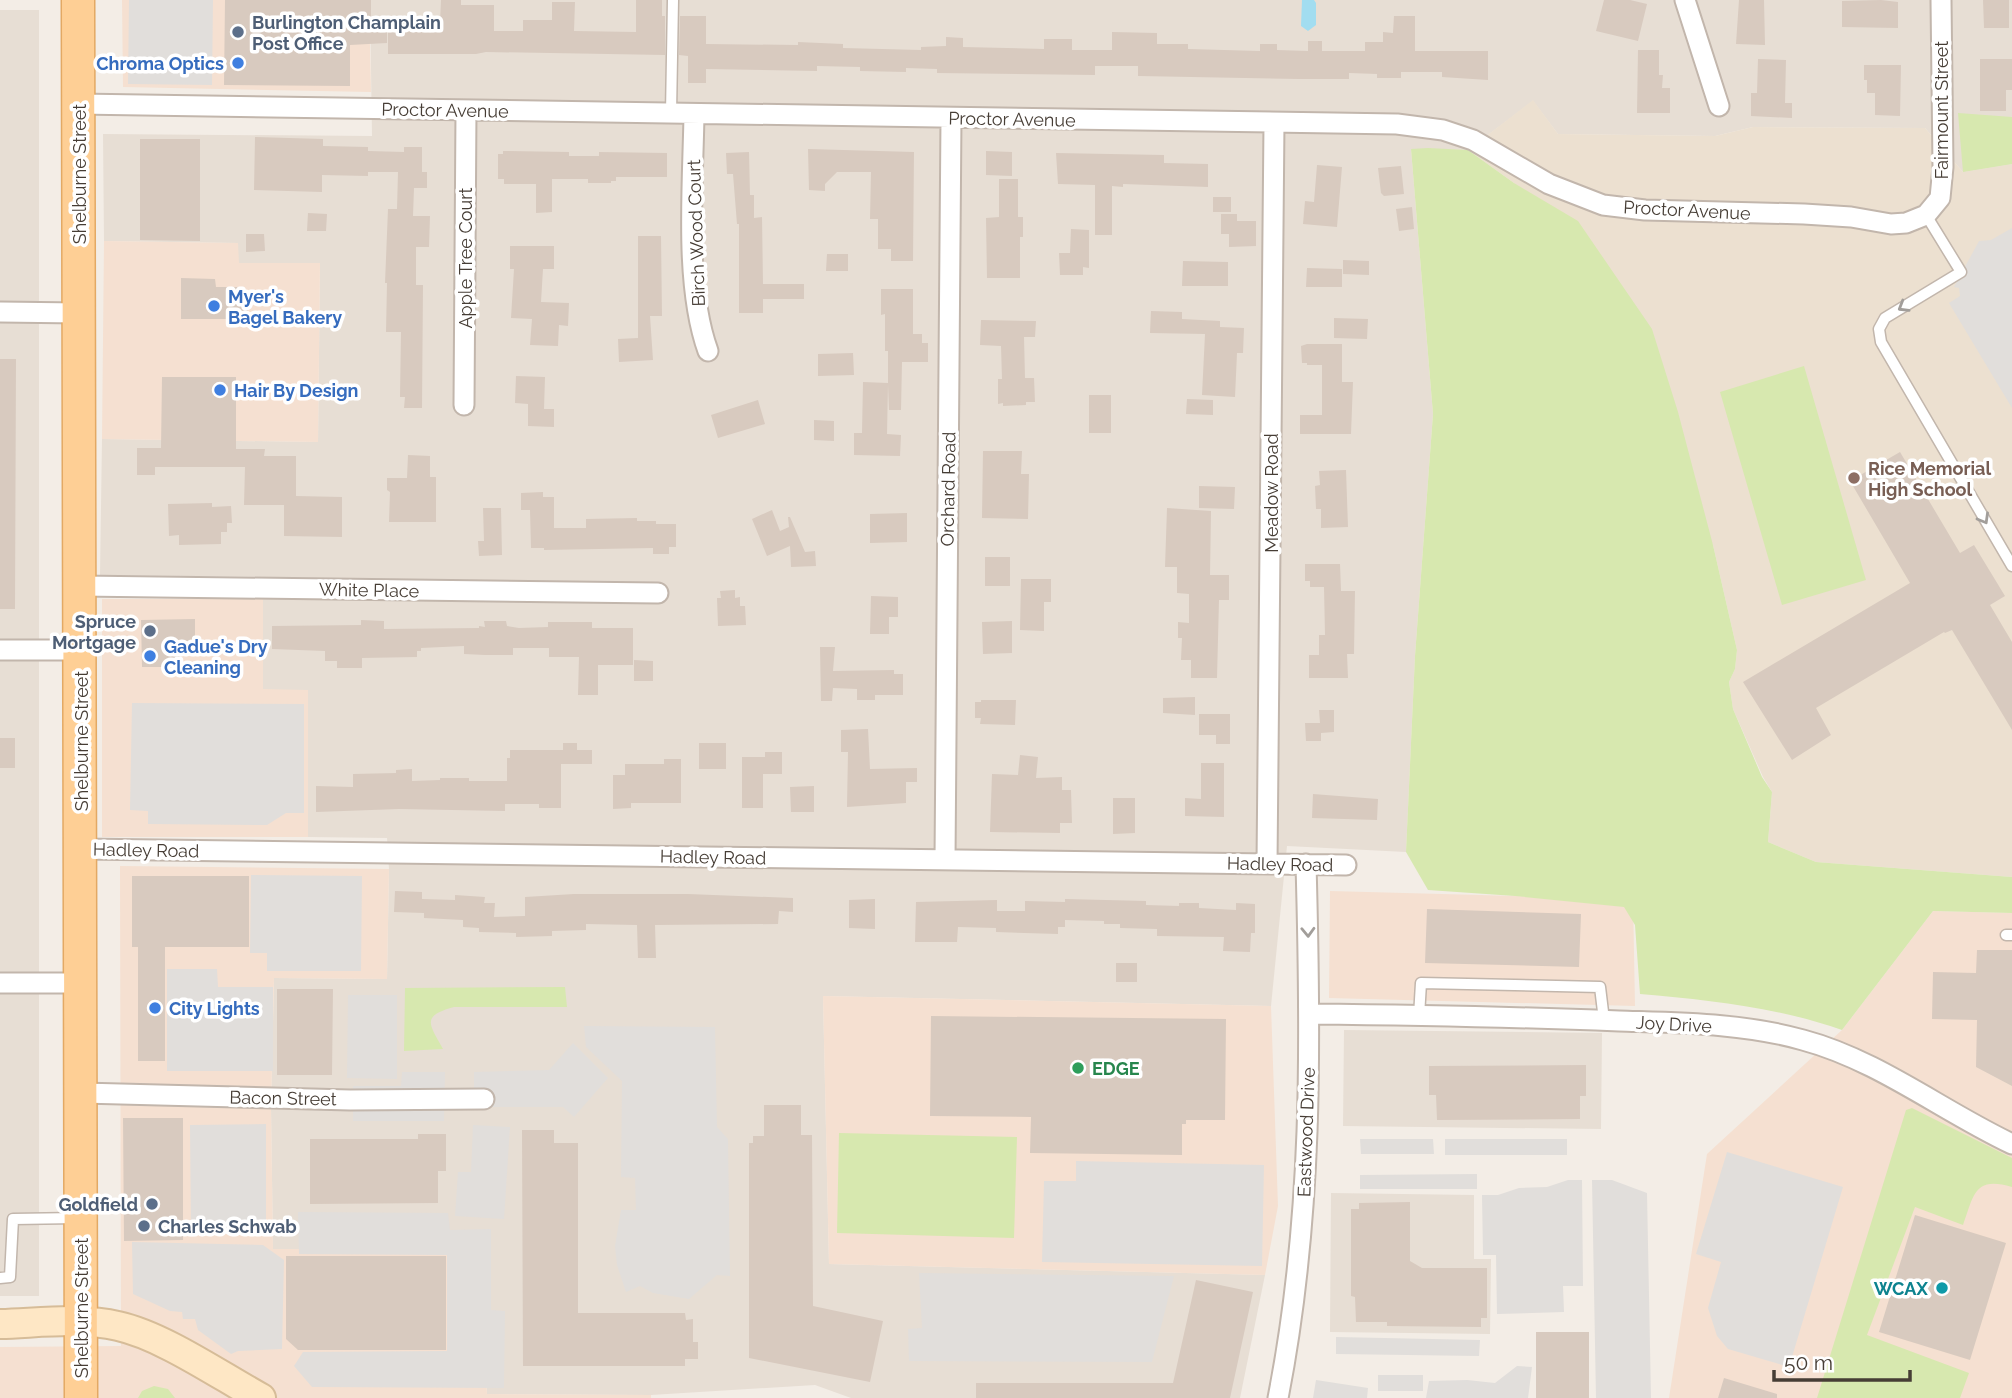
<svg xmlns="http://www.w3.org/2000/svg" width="2012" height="1398" font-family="Raleway,sans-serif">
	<rect width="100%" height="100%" fill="#f3ede6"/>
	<path fill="#e7ded4" d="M370,0h1642v164l-49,8 -38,-44 -172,-1 -38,9 -157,-2 -25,-33 -65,49 -57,-1 22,265 -18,242 -9,196 -119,-6 -16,160 -448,-10 6,268 436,11 -25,123h-389l-36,-13 -164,10 -164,-1 -9,-145h-205l-2,-140 3,-131 113,1 2,-110 -2,-31 -79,-1v-147h-45v-91l10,-1 -1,-21 -172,-2 2,-136 216,3 2,-178 -82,-1v-20l-134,-2 -1,-107 269,2z
		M0,10h39v1286h-39z
		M1344,1030l258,3 -1,96 -258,-3z
		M1331,1193l143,2v64h17l-1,75 -160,-2z"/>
	<path fill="#f5e0d1" d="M122,0h247l2,92 -248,-5z
		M104,241l134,2 1,20h81l-2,179 -216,-3z
		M102,599h161v90l45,1v147h-206z
		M120,866l269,3 -2,110 -113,-1 -3,131 2,140h205l9,145 164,1v3h-651v-51l121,-1z
		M1330,891l303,8 2,107 -306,-8z
		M1933,911l79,2v485h-343l38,-244 135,-124z
		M823,996l448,10 7,200 -13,69 -436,-11z"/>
	<path fill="#ece0d0" d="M1533,100l25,34 157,2 38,-9 172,1 38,44 49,-8v713l-196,-15 -48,-20 4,-50 -9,-15 -30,-68 -4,-27 6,-13 2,-19 -24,-105 -199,-362 -46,-33z"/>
	<path fill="#d7e8af" d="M1958,113l54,4v47l-49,8z
		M1428,148l40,2 46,33 64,38 74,108 26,83 35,133 24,105 -2,19 -6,13 4,27 29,68 10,15 -4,50 48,20 196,15v36l-79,-2 -91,119c-65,-23 -134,-30 -202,-36l-5,-69 -11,-18 -109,-11 -87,-6 -22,-38 9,-196 18,-242 -22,-265z
		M1804,366l62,214 -84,25 -62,-213z
		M565,987l2,20h-113c-33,9 -25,17 -11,42l-39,2 1,-63z
		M1912,1108l100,50v29c-38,-11 -38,8 -49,38l-48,-18 -48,128 102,38 -9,25h-143l89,-288z
		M839,1133l178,4 -3,101 -177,-5z
		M154,1386l14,3 7,9h-37l4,-7z"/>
	<path fill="#e1dedb" d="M129,0h84l-1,85 -84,-1z
		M2012,228v180l-63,-105 11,-7 -1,-8 -5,-1 25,-46 12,-1z
		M132,703l172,1v109h-18l-19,12 -119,-1v-13l-18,-1z
		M251,875l111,1 -1,95h-94v-18h-17z
		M167,969h50l1,18h55v84h-106z
		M348,995h49v84l-50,-1z
		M584,1026l131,1 2,100 11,12 2,137 -13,-1 -28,24 -36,-6 -13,-7 -14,6 -9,-27 -2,-19 6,-36h15l-1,-32 -14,-1 1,-96 -36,-34z
		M573,1043l35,35 -34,39 -11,-10h-89v-35l75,-2z
		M402,1072h43l-1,49h-91v-35h48z
		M266,1124v109l-75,1 -1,-109z
		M473,1125l37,2 -6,92 -49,-3 3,-44h13z
		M1360,1139h73l1,15h-73z
		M1445,1139h122v16h-122z
		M1727,1152l116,35 -54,180 -61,-18 -11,-13 -9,-28 13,-46 -25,-8z
		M1076,1161l188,4 -2,101 -220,-4 2,-81h32z
		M1477,1174v15h-117v-14z
		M1568,1180h14l1,106h-20l1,26 -67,2 -1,-59h-13l-1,-60h16l21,-7 28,-1z
		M1592,1180h20l35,13 4,205h-55z
		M298,1212l150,1 2,17 41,-1v81l14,1 -1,77 -192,-1 -18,-21 9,-14 144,-1v-96l-148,-1z
		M132,1242l131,3 21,15 -2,89 -44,2 -7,3 -33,-24 -3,-11h-12l-1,-7 -12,-1 -37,-17z
		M919,1273l255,3 -22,86 -243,-1 -1,-32 14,-1z
		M1336,1337l144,3 -1,16 -143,-2z
		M1517,1366l15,1 -4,31h-102l3,-17 38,-1 28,3z
		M1378,1375h45v16h-45z
		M1316,1380l52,8 -1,10h-54z"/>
	<path fill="#a2ddf0" d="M1302,0h12l2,3v22l-8,6 -7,-5z"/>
	<path fill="#d8cabf" d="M225,0h146v24l16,-1v20l-37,2v41l-126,-1z
		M441,0h20v5h33v26h29v-11h29v-18h23l-1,29 62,1v-32h26v16h3v39l-179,-3 -10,2h-88v-23l48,-1 -1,-7h5z
		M1604,0h26l17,4 -9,37 -42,-10z
		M1739,0h25l1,45 -29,-1z
		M1881,0l17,2v26l-56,-1v-26z
		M1983,0h26v28h-25z
		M680,16h26v28l92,1v-3l45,2v4l78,2v-3l25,-1v-9l17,1v9l81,2v-10h28v11h40v-18l45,1v11h31v5l72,2v-7h17v6l31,1v-10h14v10h43v-9h18v-10l10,1 1,-17h21v35h73v29l-46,-3v-5h-41v6h-24v-4l-28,-1v6h-50l-161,-3v-10h-43v9l-158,-2v-4l-31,-1v4l-46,-1v-4l-43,-1v5l-111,-2v14h-18v-27l-9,-1z
		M1638,50h21v25h4l-1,13h8v25h-33z
		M1758,59l28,1 -1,43h7v15l-41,-2v-23h6z
		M1980,59h32v31h-6v21h-26z
		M1864,65h37l-1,51 -25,-1v-22h-8v-13h-3z
		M255,137l68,2v7l45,1v4l36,1v-5h18v25h5v16h-13l-1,28h17l-1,31h-13v38h7l-1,123h-18l1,-11h-5l1,-65h-15l1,-49h-2l3,-74h9l1,-37h-30v4l-46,-1v17l-68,-2z
		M140,139h60v102l-60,-1z
		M808,149l106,3 -1,109h-22v-12h-13v-30h-8l1,-47h-34l-12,12v7l-16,-1z
		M503,151l66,1v4h30v-4l68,1v24h-51v4h-5v2h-23v-4h-36v33l-16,1v-29h-32v-5h-6v-25h5z
		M986,151l26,1v24l-26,-1z
		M749,152l1,43h4v23l8,-1 1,67h41v15h-41v14h-24v-89h-2l-4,-50h-6l-1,-21z
		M1056,153l108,2v8l44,1v23l-85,-3v3l-11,-1v49h-17v-50l-37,-1z
		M1317,165l25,2 -5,60 -34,-3 2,-23 9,1z
		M1401,166l3,28 -20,2 -3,-3 -3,-25z
		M999,179h19v38h5v20h-3v41h-33l-1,-60 13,-1z
		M1213,197h18v15h-18z
		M1412,207l2,22 -15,2 -3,-22z
		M308,213l19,1 -1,17h-19z
		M1221,214h16v7h19v25l-27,1v-13h-8z
		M1071,229l18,1v38l-6,-1v8h-23l-1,-22h11z
		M246,234h18l1,17 -19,1z
		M638,236h23l1,80h-12l3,44 -34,2 -1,-23 20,-1z
		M510,246h44v23h-11l-2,33 28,1 -1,23 -9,-1 -1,21 -28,-1 2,-26 -21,-1 3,-49h-4z
		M827,254h21v17h-22z
		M1343,260l26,1v14l-26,-1z
		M1183,261l45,1v24h-46z
		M1307,268l35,1v18h-36z
		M181,278l34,1 1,8h24v6h8v26h-67z
		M881,289h32v45h9v9h6v19h-26l-1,48h-12l-1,-25 -1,49 14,1 -1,21 -46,-1v-22h8l1,-51 25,1v-32h-3v-37l-4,1z
		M1151,311l31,1v7l38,2v6l24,1 -1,25h-6l-2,44 -33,-2 3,-61 -55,-1z
		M1334,318l34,1 -1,20 -33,-1z
		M981,320l55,1 -1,16h-11l1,41h9l1,24h-9v3l-23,1v-3l-5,1v-25h4l-1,-33 -21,-1z
		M1307,344h35v38h11l-2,52h-51v-19h22v-50h-15v-2h-5l-1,-17z
		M853,353l1,22 -36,1v-22z
		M0,359h16l-1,250h-15z
		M516,376l29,1 -1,32h10v18l-26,-1v-22l-13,-1z
		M162,377h74v72h29l-1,7h32v40l46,1v40l-58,-1v-31h-40l1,-38h-90v8h-18v-27h24z
		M1089,395h22v38h-22z
		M1187,399l26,1v15l-27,-1z
		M758,400l7,24 -47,14 -7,-23z
		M814,420l20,1v20l-20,-1z
		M983,451h39l-1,23h8l-1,45 -46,-1z
		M1900,452l60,101 14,-8 31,51 -15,9 22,37v88l-60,-100 -7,3 -1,-1 -128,76 15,27 -39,25 -49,-78 167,-99 -60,-102z
		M408,455l22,1v21h6v45h-47l1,-30 -3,-2v-12h20z
		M1346,470l2,57 -27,1v-19h-5l-1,-23 5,-1 -1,-14z
		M1199,486l36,1 -1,22 -35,-1z
		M543,492v5h11v31h32v-9l51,-1v3h19v3h20v23h-7v7h-16v-6l-109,2v-2h-13l-1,-38h-9v-17z
		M212,503v4l19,-1 1,17h-5v9h-6v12l-42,1v-10l-10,1 -1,-32z
		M483,508h18l1,47 -23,1 -1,-15h6z
		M1167,508l44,3 -1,64h19v25h-10l-2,78h-26v-18h-10l1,-22h-4v-16l11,1v-29l-12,-1v-26h-12z
		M772,510l8,21 9,-4 -1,-10h2l15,35 10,-1 1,15 -25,1 -1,-21 -23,10 -15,-37z
		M907,513v29l-37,1v-29z
		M985,557h25v29h-25z
		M1305,564h35l1,27h14l-1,63h-7l1,24h-39v-23h10v-20h6l-1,-48h-14v-6h-5z
		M1021,579h30v23h-7v29l-24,-1z
		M735,590v8l5,-1v9h5l1,19 -28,1 -1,-28h4l-1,-7z
		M871,596l27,1v20h-9v17h-19z
		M195,619v27h-15v21h-38l-1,-47z
		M361,620l23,1v8l95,-1v-2l6,1 -1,-6h22l1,5 12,2 29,-1v-5h44v6h41v37h-35v30h-20l1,-38h-30v-9h-36v7h-28l-21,-1v-8l-43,2v3h-4v6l-55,1v10h-25v-7h-12v-10l-53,-2v-23l89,-1z
		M1012,621v32l-29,1 -1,-32z
		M820,647h15l-2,24 61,-1v4h9v21h-28v5h-18v-11l-24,-1 -1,13h-11z
		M634,660l19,1v20h-19z
		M1195,697v18l-32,-2v-15z
		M981,700h35l-1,25 -35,-1 1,-6h-6v-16h6z
		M1319,710h15v22l-13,1v8h-15l-1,-18h15z
		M1199,714h31v30h-14v-9h-17z
		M868,729l2,40 47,-1v14h-11v21l-59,4 1,-55h-7v-22z
		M0,738h15v30h-15z
		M563,743h14v7h15v14h-31v44h-22v-4h-34v7l-106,-2 -83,3v-26l37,1v-13l43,-1v-3l16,-1v12l28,-1v-2h29v3h38v-23h3v-8h53z
		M699,743h27v26h-27z
		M765,752h17v22h-19v34h-21v-51h23z
		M1020,755l18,2 -2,21 26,-1v13h9l1,33h-12v10l-70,-1 2,-58 26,1z
		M664,759h17v44h-50v5l-18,1v-34h12v-11h39z
		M1201,763h23v54l-39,-1v-18l16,1z
		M814,786v26h-23l-1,-25z
		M1313,794l65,5 -1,21 -65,-2z
		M1113,798h22v35l-22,1z
		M132,876h117v71h-84v114h-27v-114h-6z
		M395,891l27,1v7l33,1v-5l30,2 -1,6h11l-1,14 31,-1v-19l49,-3h114l105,4v14l-14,-1 -1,13 -123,1 1,33h-18l-1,-33 -51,-1v6l-34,1v5l-36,1v-4l-37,-1v-4l-16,-1v-7l-39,-2v-5l-30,-1z
		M875,899v30l-26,-1v-28z
		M1065,899l81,2v4l33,1v-3h20v5l37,2v-7l19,1v29h-4l-1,19 -27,-1 1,-14 -67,-1v-7l-37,-1v-4h-16v-3l-39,-1v7h-7v7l-62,-2v-4l-38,-1 -1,15h-42l1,-40 81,-2v11h28v-10l40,1z
		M1427,909l154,5 -2,53 -154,-4z
		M1977,950h35v136l-36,-19 1,-47 -45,-1 1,-47 43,1z
		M1116,963h21v19h-21z
		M277,989h56l-1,86h-55z
		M931,1016l295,3 -1,101h-39v4h-4v31l-152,-2 1,-36 -101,-1z
		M1586,1065v31h-6v23l-143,1 -1,-25h-7v-29z
		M764,1105h37v30h11l1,171 70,15 -13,61 -121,-24v-215h4v-7h11z
		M123,1118h60v122l-59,1z
		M522,1130h32v13h24v170h107l1,7 7,-1v23h5v17h-13v7h-162z
		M418,1134h28v37h-8v32l-128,1v-65h108z
		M1410,1202v59l12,7h65v50h-6v9l-94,-1v-4h-31l-1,-25 -4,-1v-87h8v-6z
		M1915,1215l91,28 -36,117 -91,-28z
		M286,1256h160v94h-148l-12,-11z
		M1196,1280l57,12 -23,106h-254v-15h197z
		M1536,1332h53v66h-53z
		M1724,1378l53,16v4h-59z"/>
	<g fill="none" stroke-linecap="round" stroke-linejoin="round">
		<g stroke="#c2b6ac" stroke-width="13">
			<path id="lane" d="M671,113l2,-113
				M1926,215l35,57 -76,46 -6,11 2,13 131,224
				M2006,935h6
				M1419,1016l2,-33 179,4 4,33
				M0,1278l10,-1 3,-58 64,-1"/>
		</g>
		<g stroke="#c2b6ac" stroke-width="23">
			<path id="street" d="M1685,0l34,106
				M78,104l1319,20 46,6 30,10 76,44 54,21 42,5 159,4 47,3 40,7 15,-1 20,-8 14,-17 3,-31 -2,-167
				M694,114c-1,70 -10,171 14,237
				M0,312l79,1
				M464,405l2,-295
				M80,586l578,7
				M0,650h80
				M81,849l1265,16
				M945,860l6,-742
				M1267,864l7,-741
				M0,983h82
				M1310,1014c103,1 206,3 309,7 62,2 124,2 184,19 75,20 139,71 209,104
				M82,1093l268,7 134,-1
				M1278,1398c35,-178 33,-354 28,-534"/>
		</g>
		<g stroke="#d6bc98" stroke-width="32">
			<path id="secondary" d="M0,1324c38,-1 81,-7 118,2 45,10 101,49 143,72"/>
		</g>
		<g stroke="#e3a964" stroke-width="35">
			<path id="primary" d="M78,0l3,1398"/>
		</g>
		<use href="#lane" stroke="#fff" stroke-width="10"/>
		<use href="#street" stroke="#fff" stroke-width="19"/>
		<use href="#secondary" stroke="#fee7c5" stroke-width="28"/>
		<use href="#primary" stroke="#fecf95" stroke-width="32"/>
	</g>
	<defs><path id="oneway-chevron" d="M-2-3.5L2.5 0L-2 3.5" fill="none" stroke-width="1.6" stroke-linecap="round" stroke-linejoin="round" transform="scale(1.75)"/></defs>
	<g stroke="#a29e9a">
		<use href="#oneway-chevron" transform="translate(1903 307) rotate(149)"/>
		<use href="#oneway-chevron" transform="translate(1984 519) rotate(60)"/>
		<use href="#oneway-chevron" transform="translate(1308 932) rotate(88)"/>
	</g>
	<g fill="#5c6f8a" stroke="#fff" stroke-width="2.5">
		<circle cx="238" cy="32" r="7"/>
		<circle cx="150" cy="631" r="7"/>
		<circle cx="152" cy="1204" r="7"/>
		<circle cx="144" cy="1226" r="7"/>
	</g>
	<g fill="#3f7fe0" stroke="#fff" stroke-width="2.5">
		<circle cx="238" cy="63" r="7"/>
		<circle cx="214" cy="306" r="7"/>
		<circle cx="220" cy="390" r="7"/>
		<circle cx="150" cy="656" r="7"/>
		<circle cx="155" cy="1008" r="7"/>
	</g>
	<circle fill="#8d6e63" stroke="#fff" stroke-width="2.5" cx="1854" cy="478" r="7"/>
	<circle fill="#2e9e5b" stroke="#fff" stroke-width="2.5" cx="1078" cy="1068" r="7"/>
	<circle fill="#0f9aa8" stroke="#fff" stroke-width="2.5" cx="1942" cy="1288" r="7"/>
	<g text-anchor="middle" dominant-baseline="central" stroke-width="7" stroke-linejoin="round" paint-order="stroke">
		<g font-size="18" font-weight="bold" fill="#4e5e75" stroke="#fff" text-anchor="start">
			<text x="252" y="22">Burlington Champlain<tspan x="252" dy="21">Post Office</tspan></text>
			<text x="136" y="621" text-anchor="end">Spruce<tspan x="136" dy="21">Mortgage</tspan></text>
			<text x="138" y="1204" text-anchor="end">Goldfield</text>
			<text x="158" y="1226">Charles Schwab</text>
		</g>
		<g font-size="18" font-weight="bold" fill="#366cbe" stroke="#fff" text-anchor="start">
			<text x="224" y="63" text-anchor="end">Chroma Optics</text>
			<text x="228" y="296">Myer's<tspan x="228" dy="21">Bagel Bakery</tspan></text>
			<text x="234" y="390">Hair By Design</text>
			<text x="164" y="646">Gadue's Dry<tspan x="164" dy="21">Cleaning</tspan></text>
			<text x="169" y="1008">City Lights</text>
		</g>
		<g font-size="18" fill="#463d35" stroke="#fff">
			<text transform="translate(445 110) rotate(1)">Proctor Avenue</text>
			<text transform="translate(1941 110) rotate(-90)">Fairmount Street</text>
			<text transform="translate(1012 119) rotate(1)">Proctor Avenue</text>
			<text transform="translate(79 174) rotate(-90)">Shelburne Street</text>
			<text transform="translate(1687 210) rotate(3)">Proctor Avenue</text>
			<text transform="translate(696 233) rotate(-92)">Birch Wood Court</text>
			<text transform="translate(465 258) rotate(-90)">Apple Tree Court</text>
			<text transform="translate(948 489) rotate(-89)">Orchard Road</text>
			<text transform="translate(1271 493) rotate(-90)">Meadow Road</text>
			<text transform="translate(369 590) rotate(1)">White Place</text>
			<text transform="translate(81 741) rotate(-90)">Shelburne Street</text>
			<text transform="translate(146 850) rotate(1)">Hadley Road</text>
			<text transform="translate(713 857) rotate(1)">Hadley Road</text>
			<text transform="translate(1280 864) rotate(1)">Hadley Road</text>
			<text transform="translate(1674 1024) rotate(3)">Joy Drive</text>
			<text transform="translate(283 1098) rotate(1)">Bacon Street</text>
			<text transform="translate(1306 1132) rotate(-88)">Eastwood Drive</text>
			<text transform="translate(81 1308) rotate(-90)">Shelburne Street</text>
		</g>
		<g font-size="18" font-weight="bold" fill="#785e54" stroke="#fff" text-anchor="start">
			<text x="1868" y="468">Rice Memorial<tspan x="1868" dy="21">High School</tspan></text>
		</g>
		<g font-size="18" font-weight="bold" fill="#27864d" stroke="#fff" text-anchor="start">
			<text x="1092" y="1068">EDGE</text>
		</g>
		<g font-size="18" font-weight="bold" fill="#0d838f" stroke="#fff" text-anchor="end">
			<text x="1928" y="1288">WCAX</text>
		</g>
	</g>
	<path d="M1774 1370v10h136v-10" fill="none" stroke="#463d35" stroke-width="3.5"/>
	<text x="1784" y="1370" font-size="21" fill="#463d35" stroke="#ffffff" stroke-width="5" paint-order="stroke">50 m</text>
</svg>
